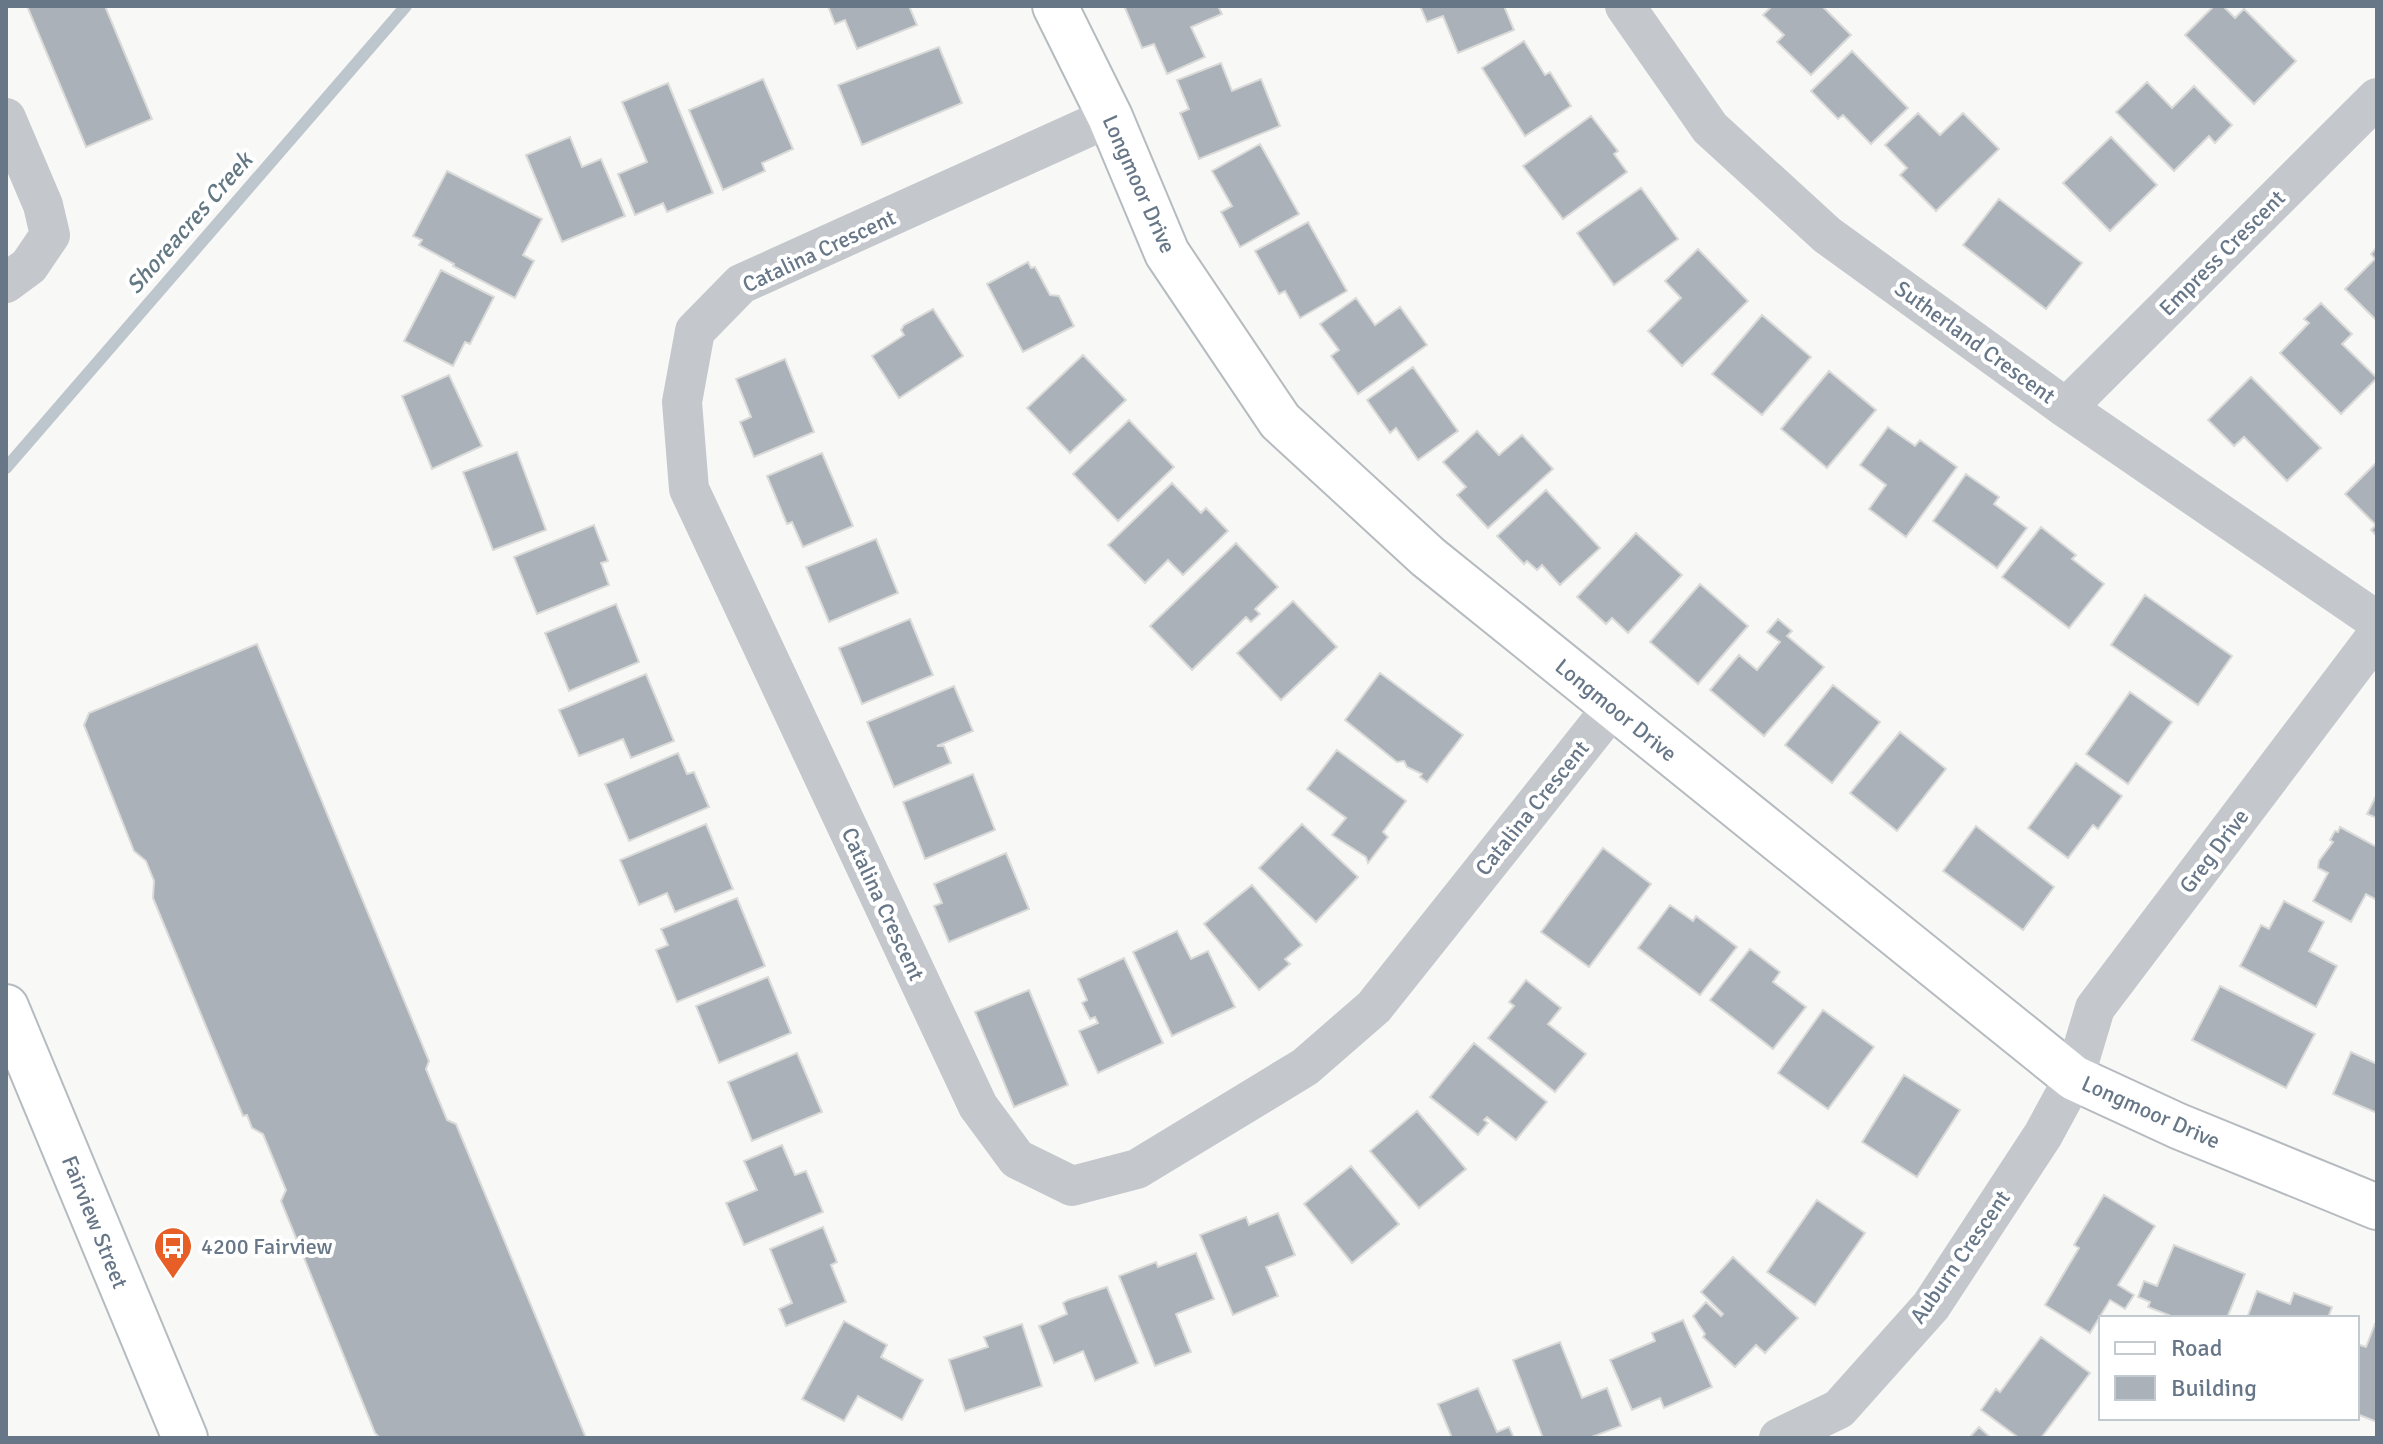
<svg xmlns="http://www.w3.org/2000/svg" width="2383" height="1444" font-family="Signika,sans-serif">
	<rect width="100%" height="100%" fill="#f8f9f6"/>
	<g fill="none" stroke-linecap="round" stroke-linejoin="round">
		<path stroke="#bcc6cc" stroke-width="12" d="M6,468l400,-462"/>
	</g>
	<path fill="#aab1b9" stroke="#dadad8" stroke-width="2" d="M27,6h78l47,113 -66,28z
		M828,6h81l8,19 -60,24 -12,-29 -10,4z
		M1129,6h89l4,8 -31,13 14,30 -38,17 -13,-30 -12,4 -17,-40z
		M1420,6h84l10,24 -56,23 -15,-37 -16,6z
		M1772,6h50l29,29 -40,40 -34,-33 7,-7 -21,-20z
		M2214,6h9l12,12 9,-9 52,52 -42,43 -69,-69z
		M1524,41l21,34 5,-3 21,34 -46,30 -43,-68z
		M939,47l23,56 -100,42 -24,-60z
		M1852,51l56,57 -37,36 -28,-29 -5,4 -27,-28z
		M1221,63l11,28 29,-12 19,47 -81,33 -19,-46 9,-4 -12,-29z
		M763,79l30,70 -31,14 3,8 -42,19 -34,-80z
		M2147,82l25,26 22,-22 38,39 -17,18 -6,-7 -35,35 -58,-59z
		M668,83l45,110 -46,19 -4,-9 -28,12 -17,-41 29,-12 -25,-60z
		M1918,113l22,22 23,-22 36,36 -63,62 -36,-36 7,-7 -22,-23z
		M1591,116l27,35 -4,3 13,18 -64,47 -40,-53z
		M570,137l12,30 19,-8 24,57 -63,26 -36,-87z
		M2111,137l46,48 -47,46 -47,-48z
		M1260,144l39,70 -59,33 -19,-35 11,-6 -20,-35z
		M447,171l95,48 -19,36 11,6 -19,37 -62,-32 1,-2 -35,-19 3,-5 -9,-4z
		M1641,188l37,51 -64,46 -37,-52z
		M1999,199l83,64 -36,46 -83,-64z
		M1308,222l39,69 -47,27 -15,-27 -6,3 -24,-43z
		M2377,247v74l-32,-32 30,-30 -4,-5z
		M1698,249l50,52 -66,65 -34,-35 33,-33 -16,-17z
		M1028,262l3,6 4,-1 15,28 9,1 15,30 -51,26 -36,-68z
		M441,270l53,27 -24,47 -5,-2 -12,24 -49,-25z
		M1356,298l19,27 25,-18 27,38 -69,49 -27,-38 8,-6 -19,-26z
		M2321,303l31,31 -10,10 35,34 -36,36 -61,-61 29,-30 -5,-4z
		M933,309l30,47 -64,42 -27,-42 32,-21 -3,-5 3,-5z
		M1762,315l49,42 -49,58 -50,-41z
		M1083,355l43,45 -56,53 -43,-45z
		M785,359l29,73 -60,25 -14,-35 11,-5 -15,-38z
		M1413,367l45,64 -40,29 -22,-32 -6,5 -23,-33z
		M1829,371l47,39 -49,58 -46,-39z
		M449,375l33,71 -50,23 -30,-73z
		M2251,377l70,71 -34,33 -43,-44 -10,9 -26,-26z
		M1129,420l45,47 -56,54 -45,-47z
		M1888,427l27,19 5,-6 37,27 -51,70 -37,-28 17,-24 -26,-20z
		M1477,431l22,24 23,-20 31,34 -65,59 -31,-33 9,-8 -23,-25z
		M517,452l29,78 -53,20 -30,-78z
		M822,453l31,73 -50,21 -11,-25 -5,2 -20,-48z
		M2377,462v74l-6,-6 5,-5 -31,-31z
		M1966,474l33,23 -5,7 33,24 -30,40 -64,-47z
		M1172,483l29,30 5,-5 22,23 -45,44 -15,-15 -23,23 -37,-38z
		M1546,490l54,58 -40,37 -18,-20 -5,5 -10,-9 -3,3 -27,-28z
		M594,525l14,36 -7,2 8,22 -72,29 -23,-57z
		M2041,527l35,28 -4,4 32,25 -35,44 -67,-51z
		M1636,533l46,42 -54,58 -16,-15 -6,6 -29,-27z
		M876,539l22,54 -69,29 -23,-55z
		M1236,543l42,44 -23,22 5,5 -9,8 -5,-5 -54,53 -42,-44z
		M1700,584l48,42 -50,58 -48,-42z
		M2145,595l87,61 -34,49 -87,-60z
		M1293,601l44,46 -56,53 -44,-47z
		M616,604l23,58 -70,29 -24,-58z
		M910,619l23,56 -71,29 -23,-56z
		M1778,619l14,12 -5,5 37,31 -60,69 -54,-46 29,-35 18,15 23,-28 -13,-10z
		M257,644l172,417 -3,8 21,51 9,4 130,314h-206l-5,-5 -94,-232 5,-11 -23,-56 -11,-6 -5,-13 -4,1 -90,-218 1,-17 -8,-20 -12,-10 -50,-126 5,-12z
		M1380,673l83,62 -36,47 -7,-5 2,-3 -15,-7 -3,-6 -7,1 -52,-42z
		M646,674l28,67 -43,17 -8,-19 -44,17 -20,-46z
		M1833,685l47,37 -48,61 -47,-38z
		M954,686l19,45 -36,15h7l7,17 -57,24 -27,-65z
		M2130,692l42,30 -44,62 -42,-30z
		M1900,732l46,37 -49,62 -47,-38z
		M1337,750l69,51 -23,31 5,5 -20,26 -2,-6 -34,-22 14,-17 -39,-29z
		M678,753l9,21 7,-2 15,35 -80,34 -24,-57z
		M2076,763l46,33 -24,33 -5,-4 -25,33 -40,-30z
		M973,774l22,56 -70,29 -22,-57z
		M2377,794v24l-10,-4z
		M706,824l27,65 -58,23 -8,-19 -28,12 -19,-45z
		M1302,824l56,53 -42,45 -57,-54z
		M1976,826l78,61 -31,43 -80,-59z
		M2340,827l37,20v53l-11,-6 -15,28 -38,-21 15,-28 -10,-5 1,-7 14,-19 -3,-2 5,-9 3,1z
		M1603,848l48,36 -62,83 -48,-35z
		M1006,853l23,56 -80,33 -15,-36 8,-3 -8,-19z
		M1252,885l50,60 -17,14 5,5 -31,26 -55,-66z
		M737,898l28,68 -88,36 -21,-52 12,-5 -7,-16z
		M2284,901l40,21 -15,29 28,15 -21,41 -76,-41 21,-41 8,4z
		M1670,905l23,16 3,-5 41,31 -37,48 -62,-47z
		M1177,931l14,28 17,-8 27,56 -63,29 -39,-84z
		M1750,949l30,23 -7,10 33,25 -33,42 -63,-49z
		M1124,958l39,85 -65,30 -19,-42 19,-8 -3,-6 -5,2 -8,-16 5,-3 -9,-21z
		M768,977l23,56 -72,30 -23,-57z
		M1526,980l35,28 -13,16 38,30 -31,38 -67,-54 26,-32 -5,-4z
		M2220,986l95,48 -29,54 -94,-48z
		M1029,990l39,95 -54,22 -39,-95z
		M1823,1010l51,37 -46,62 -50,-36z
		M1474,1043l73,59 -31,38 -29,-23 -3,3 4,3 -10,12 -48,-38z
		M2351,1052l26,12v49l-44,-19z
		M797,1053l25,59 -70,29 -24,-59z
		M1904,1075l56,35 -43,67 -55,-35z
		M1417,1111l49,58 -47,39 -49,-57z
		M782,1145l13,30 11,-4 17,41 -79,33 -18,-42 31,-13 -13,-29z
		M1351,1166l48,58 -47,39 -48,-59z
		M2104,1195l51,31 -37,59 16,10 -9,14 -15,-9 -20,33 -45,-28 34,-57 -5,-3z
		M1817,1200l48,33 -50,72 -48,-33z
		M1278,1213l17,42 -29,12 12,29 -45,19 -33,-80 46,-18 3,8z
		M823,1227l14,35 -6,3 15,37 -60,24 -7,-17 13,-6 -22,-54z
		M2174,1245l71,29 -18,44h-51l-28,-11 2,-5 -12,-5 6,-16 13,5z
		M1196,1253l18,46 -38,15 15,38 -36,14 -36,-90 37,-14 2,5z
		M1733,1257l65,61 -33,35 -9,-8 -21,22 -32,-30 2,-3 -12,-18 13,-14 15,14 2,-2 -22,-22z
		M1107,1287l31,76 -43,18 -12,-30 -29,12 -15,-37 28,-12 -4,-11 5,-3z
		M2257,1291l33,13 4,-11 38,14 -4,11h-81z
		M1683,1320l29,67 -48,21 -4,-10 -28,12 -22,-50 45,-19 -3,-8z
		M844,1321l43,24 -6,12 42,23 -21,40 -44,-24 -14,25 -42,-22z
		M1022,1324l20,62 -77,25 -16,-51 39,-13 -4,-10z
		M2375,1324l2,1v97l-20,-8v-70l9,3z
		M2041,1337l49,36 -49,65h-22l-38,-28 15,-21 4,3z
		M1560,1342l22,56 25,-10 14,38 -32,12h-46l-30,-78z
		M1478,1388l19,44 12,-5 5,11h-62l-14,-34z
		M1979,1427l12,11h-22z"/>
	<g fill="none" stroke-linecap="round" stroke-linejoin="round">
		<g stroke="#b6bbc0" stroke-width="48">
			<path id="secondary" d="M1055,6l55,111 57,136 113,168 148,136 646,521 104,48 199,81
				M6,1007l179,431"/>
		</g>
		<path stroke="#c4c8cc" stroke-width="40" d="M1625,6l85,122 117,107 239,173 311,213
			M1110,117l-369,167 -46,47 -13,71 7,87 289,617 39,53 55,27 65,-17 168,-102 69,-60 238,-299
			M6,118l37,87 7,30 -21,31 -23,17
			M2066,408l311,-310
			M1779,1438l60,-29 92,-103 112,-171 31,-57 21,-70 282,-373"/>
		<use href="#secondary" stroke="#fff" stroke-width="44"/>
	</g>
	<defs>
		<g id="bus-pin" transform="scale(2)"><path d="M0 17L-7.5 6A9.5 9.5 0 1 1 7.5 6Z" fill="#e75f27" stroke="#fff"/><path d="M-5-6H5V4H4V6H2V4H-2V6H-4V4H-5ZM-3.5-4V0h7V-4ZM-3.5 1.2v1.5H-2V1.2ZM2 1.2v1.5H3.5V1.2Z" fill="#fff"/></g>
	</defs>
	<g fill-rule="evenodd">
		<use href="#bus-pin" x="173" y="1246"/>
	</g>
	<g text-anchor="middle" dominant-baseline="central" stroke-width="8" stroke-linejoin="round" paint-order="stroke">
		<g font-size="22" fill="#677788" stroke="#fff">
			<text transform="translate(1139 184) rotate(66)">Longmoor Drive</text>
			<text transform="translate(819 251) rotate(-25)">Catalina Crescent</text>
			<text transform="translate(2222 253) rotate(-45)">Empress Crescent</text>
			<text transform="translate(1975 342) rotate(36)">Sutherland Crescent</text>
			<text transform="translate(1616 710) rotate(39)">Longmoor Drive</text>
			<text transform="translate(1532 808) rotate(-51)">Catalina Crescent</text>
			<text transform="translate(2214 851) rotate(-53)">Greg Drive</text>
			<text transform="translate(883 904) rotate(65)">Catalina Crescent</text>
			<text transform="translate(2151 1112) rotate(24)">Longmoor Drive</text>
			<text transform="translate(95 1222) rotate(68)">Fairview Street</text>
			<text transform="translate(1960 1257) rotate(-55)">Auburn Crescent</text>
		</g>
		<g font-size="22" fill="#677788" stroke="#fff" text-anchor="start">
			<text x="201" y="1246">4200 Fairview</text>
		</g>
		<g font-size="24" font-style="italic" fill="#637883" stroke="#fff">
			<text transform="translate(189 223) rotate(-49)">Shoreacres Creek</text>
		</g>
	</g>
	<rect width="2383" height="1444" fill="none" stroke="#677788" stroke-width="16"/>
	<rect x="2099" y="1316" width="260" height="104" fill="#ffffff" stroke="#c2c9cf" stroke-width="2"/>
	<rect x="2115" y="1342" width="40" height="12" fill="#ffffff" stroke="#c2c9cf" stroke-width="2"/>
	<text x="2171" y="1356" font-size="24" fill="#677788">Road</text>
	<rect x="2115" y="1376" width="40" height="24" fill="#aab1b9" stroke="#c2c9cf" stroke-width="2"/>
	<text x="2171" y="1396" font-size="24" fill="#677788">Building</text>
</svg>
